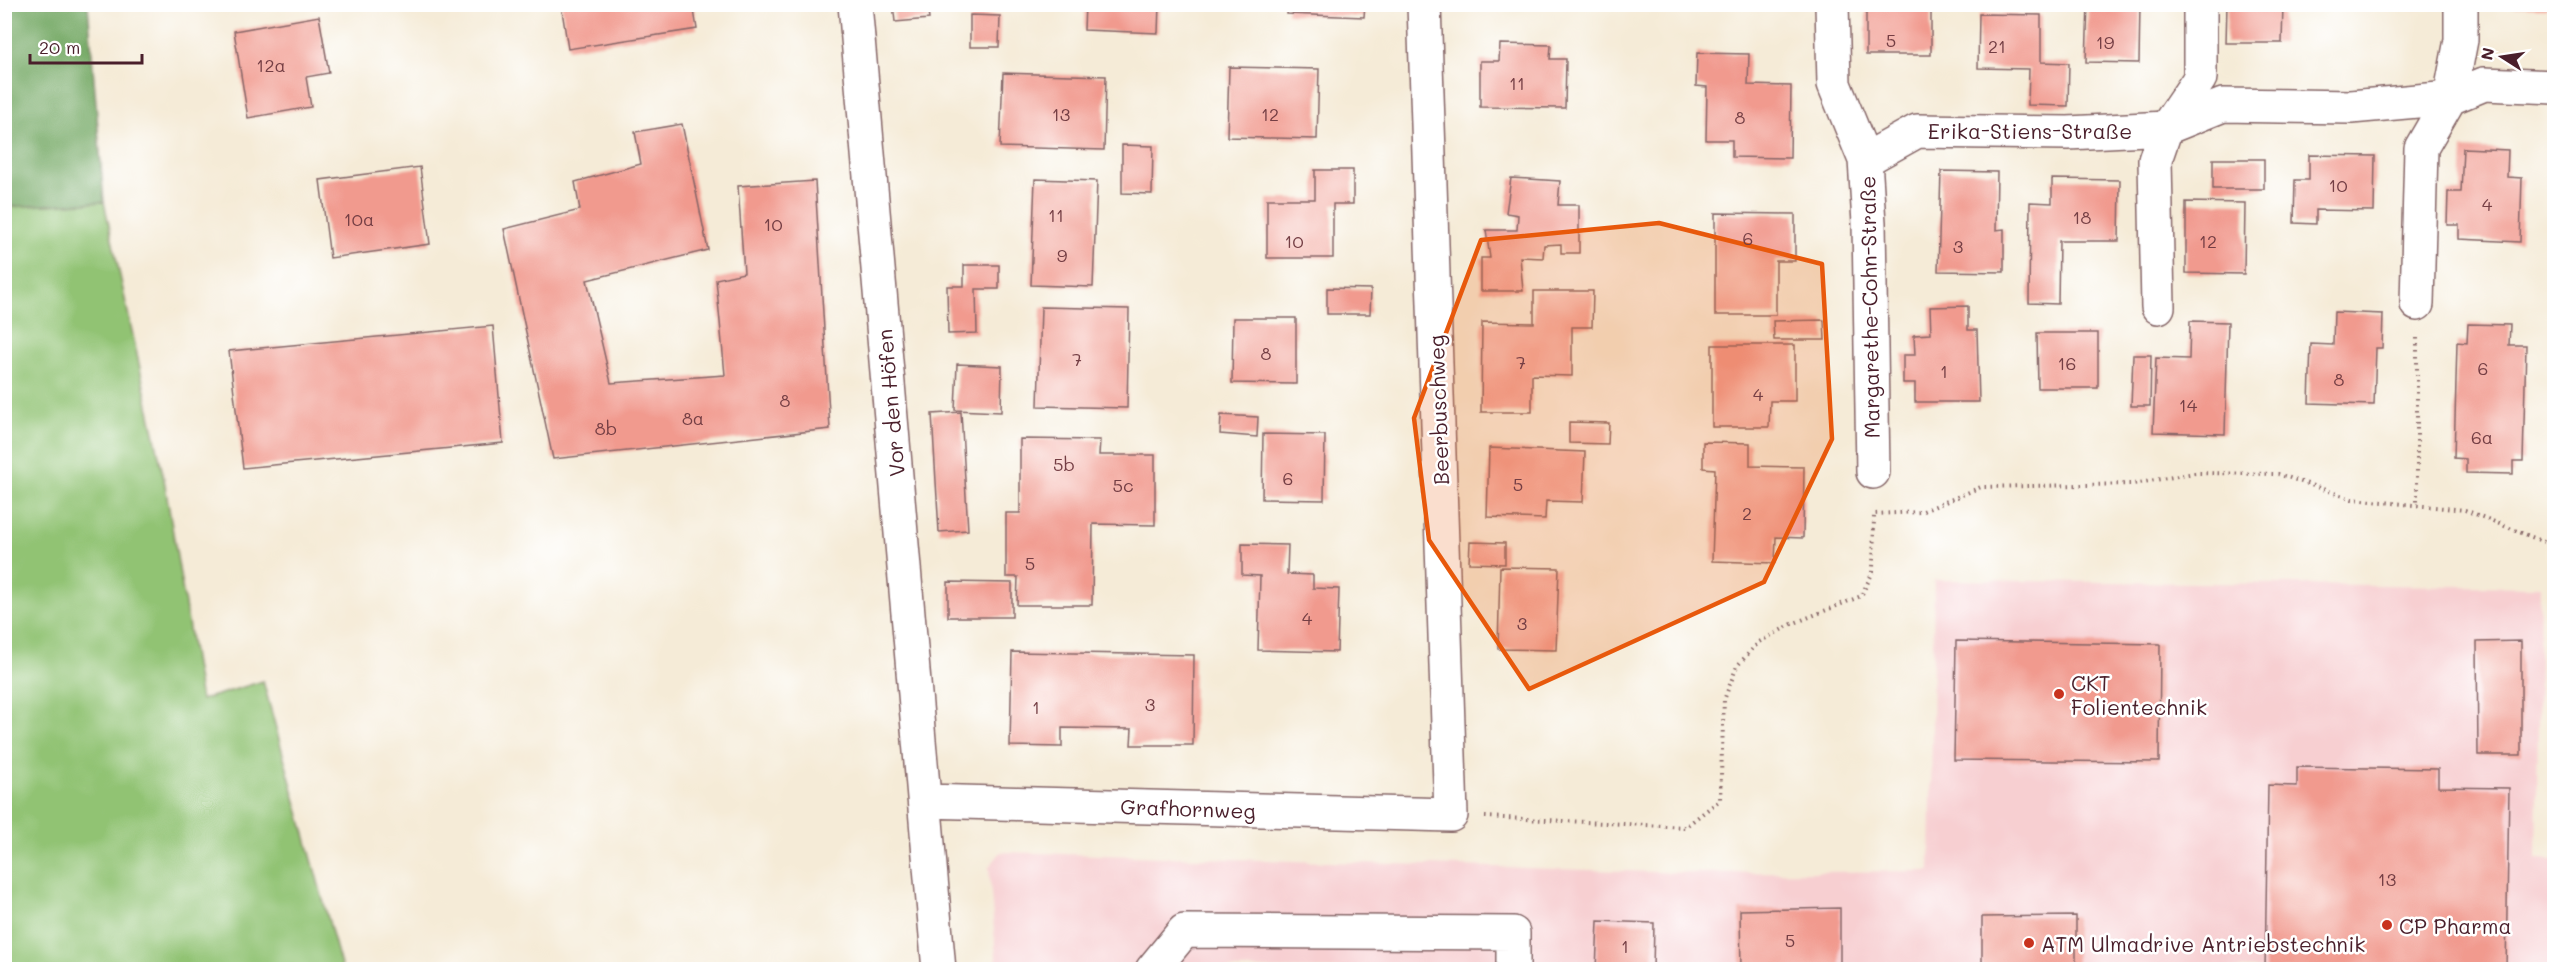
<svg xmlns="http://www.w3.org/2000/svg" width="2559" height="974" font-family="Mali,sans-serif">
	<rect width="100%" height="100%" fill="#fff"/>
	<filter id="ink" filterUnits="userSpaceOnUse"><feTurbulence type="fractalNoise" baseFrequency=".0167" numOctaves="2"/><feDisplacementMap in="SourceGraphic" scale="12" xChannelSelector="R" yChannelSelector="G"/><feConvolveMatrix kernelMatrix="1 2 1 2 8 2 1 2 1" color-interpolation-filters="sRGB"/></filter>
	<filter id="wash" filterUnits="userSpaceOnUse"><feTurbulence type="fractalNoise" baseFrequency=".008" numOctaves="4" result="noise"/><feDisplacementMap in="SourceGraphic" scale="24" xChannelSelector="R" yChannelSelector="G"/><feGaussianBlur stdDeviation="1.35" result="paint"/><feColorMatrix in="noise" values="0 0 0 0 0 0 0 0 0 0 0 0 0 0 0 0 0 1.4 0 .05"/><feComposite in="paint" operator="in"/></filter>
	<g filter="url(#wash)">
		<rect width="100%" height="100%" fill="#f5ebd7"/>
		<path fill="#f7cfd1" d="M1934,580l606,7 -4,272 18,1v109h-1557l-8,-102 12,-15 689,21 240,-2z"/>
		<path fill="#91c373" stroke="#6e714f" stroke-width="1.5" d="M104,202l60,277 37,221 62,-19 79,288h-337v-762z"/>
		<path fill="#74a965" stroke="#5f6448" stroke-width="1.5" d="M5,4l83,1 16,197 -99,5z"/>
		<g id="blocks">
			<path fill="#f19a8e" d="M561,4h132l4,25 -129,20z
				M893,4h34l2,15 -34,3z
				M1085,4h74l-1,29 -74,-3z
				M1288,4h77l-1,13 -77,-3z
				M1866,4h65v51h-65z
				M2088,4h52l-1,59 -53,-1z
				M2227,4h56l-1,39h-56z
				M2361,4h60v5l-60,-2z
				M2485,4h64v4h-64z
				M1979,14l62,1v47l28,1 -1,43 -40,-1 1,-36 -51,-1z
				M970,15l30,1 -1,31h-29z
				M319,16l10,57 -23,4 5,30 -63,11 -14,-87z
				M1500,44l51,1 -1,14h16l-1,49 -85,-1v-46h19z
				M1697,53l52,1 -1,31 43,1 -1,72 -58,-1v-17h-26l1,-53 -11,-1z
				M1229,67l90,2 -2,70 -90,-2z
				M1003,73l103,3 -2,74 -104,-3z
				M682,124l26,126 -121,30 24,103 114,-8 -9,-96 28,-6 -6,-87 77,-5 15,248 -277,30 -49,-230 76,-19 -5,-28 66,-18 -6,-32z
				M1122,145l31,1 -1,48 -30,-1z
				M2463,148l45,2 -1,27 15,1 -2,64 -61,-3v-14h-12l1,-33h13z
				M2309,155l66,1 -1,55 -58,-1v14l-22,-1 1,-43h14z
				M2213,159h51v30h-51z
				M420,167l10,77 -100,14 -10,-78z
				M1315,170h38v34h-20v54h-66v-59h48z
				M1941,171l56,1 -1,58 8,-1v43l-66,-1z
				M1511,178l49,3 -2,24h21v48h-18v-9l-17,1 -1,13 -23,-1 3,34h-42v-33h9l-4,-28h31l1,-15 -12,-2z
				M1035,179l62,2 -4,106 -62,-2z
				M2052,179l68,1 -1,61h-60l-1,63 -29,-1 1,-101 22,1z
				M2186,202l59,1 -1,71 -58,-1z
				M1715,213l80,1v47h-19v54h-61z
				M964,265h35v24h-23l1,44 -29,1 -1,-48h17z
				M1327,288l44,1 -1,25h-43z
				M1534,291h59l-1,36h-20v49l-40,-1v37h-51l1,-90 52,1z
				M1968,306v24h9l2,72h-64v-19h-12v-28h12l-1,-20 17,-1 -1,-27z
				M1041,307l88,2 -2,99 -89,-2z
				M2334,312l49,2 -1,34h-6l-2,57 -65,-2 2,-59 22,1z
				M1233,318h63v66l-64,-1z
				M1824,320l1,20h-51l-1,-19z
				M2190,321l38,1 -3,112 -72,-2 3,-74 33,1z
				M2468,324l42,1 -1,20h17l-3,116h-10v13l-47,-1v-14l-12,-1 3,-116 10,1z
				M493,326l10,117 -260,25 -14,-117z
				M2037,333h61v55h-60z
				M1712,345h83v56h-25l-1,26h-57z
				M2133,355h18l-1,51h-19z
				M957,364l45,2 -1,46 -46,-2z
				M961,412l7,118 -29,2 -7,-118z
				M1221,415l37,2 -1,20 -37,-3z
				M1569,422l40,1 -1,21 -39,-1z
				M1263,434l62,1 -1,65 -62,-1z
				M1020,439l80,1 -1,15h56v70l-62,-1 -1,81h-75l1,-28h-12v-64h14z
				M1703,442l47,1v23l54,1 -1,71 -27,-1 -1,26 -63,-2 3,-92 -12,-1z
				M1489,448l96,4 -2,50 -37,-1 -1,18 -58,-2z
				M1470,542l35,1v21l-36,-1z
				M1242,544l46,1 -1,29 26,1v13l26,1 -2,63 -79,-2 2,-74 -18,-1z
				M1500,567l59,1 -3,82 -58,-1z
				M948,582l64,1v34h-64z
				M1956,641l204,3 -1,118 -205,-2z
				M2521,641v114h-43l-1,-113z
				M1012,652l182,3 -1,90h-62l1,-16 -70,-1v19l-52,-1z
				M2297,767l141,2v18l71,1 -3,182h-241l3,-185 29,1z
				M1840,908v62h-99l-1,-60z
				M2076,916v54h-94v-53z
				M1598,921l56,2 -1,47h-57z"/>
		</g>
	</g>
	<g filter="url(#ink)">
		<use href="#blocks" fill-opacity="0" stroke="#866667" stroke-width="1.5"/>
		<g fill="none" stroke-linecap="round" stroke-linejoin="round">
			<g stroke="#866667" stroke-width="36">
				<path id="minor" d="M855,4l84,966
					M1832,4l2,80 31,76 4,63 4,249
					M1865,160l52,-29 151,2 98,-5 57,-23 128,2 99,-9 34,-14 70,3
					M2417,304l4,-156 29,-50 11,-58v-36
					M2158,307l-3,-147 11,-32 34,-50v-74
					M925,801l526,14 -27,-811
					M1152,970l32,-39 329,2v37"/>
			</g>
			<path stroke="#866667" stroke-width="4" stroke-dasharray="1.5 4.5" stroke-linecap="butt" d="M2417,338v168
				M1485,817l200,10 35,-27 4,-100 13,-34 22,-24 33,-18 69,-28 12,-24 1,-58 47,-2 60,-25 152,-3 62,-11 83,1 74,25 113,11 89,36"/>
			<use href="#minor" stroke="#fff" stroke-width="33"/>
		</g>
	</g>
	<path fill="#e8590c" fill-opacity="0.2" stroke="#e8590c" stroke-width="4.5" stroke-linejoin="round" d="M1659,223l163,41 10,175 -68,143 -235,107 -100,-149 -15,-122 67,-178z"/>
	<g fill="#c8321e" stroke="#fff" stroke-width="2">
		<circle cx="2059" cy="694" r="6"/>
		<circle cx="2387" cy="925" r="6"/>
		<circle cx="2029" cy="943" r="6"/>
	</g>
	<g text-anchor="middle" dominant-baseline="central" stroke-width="5" stroke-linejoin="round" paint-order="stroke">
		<g font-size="18" fill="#743e44">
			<text x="1891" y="40">5</text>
			<text x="2105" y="42">19</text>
			<text x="1997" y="46">21</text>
			<text x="271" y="65">12a</text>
			<text x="1517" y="83">11</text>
			<text x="1061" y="114">13</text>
			<text x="1270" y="114">12</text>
			<text x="1740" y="117">8</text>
			<text x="2338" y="185">10</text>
			<text x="2487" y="204">4</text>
			<text x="1056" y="215">11</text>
			<text x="2082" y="217">18</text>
			<text x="359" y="219">10a</text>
			<text x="773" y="224">10</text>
			<text x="1748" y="238">6</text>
			<text x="1294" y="241">10</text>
			<text x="2208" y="241">12</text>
			<text x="1958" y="246">3</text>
			<text x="1062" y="255">9</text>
			<text x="1266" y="353">8</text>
			<text x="1077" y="359">7</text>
			<text x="1521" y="362">7</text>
			<text x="2067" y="363">16</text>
			<text x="2483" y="368">6</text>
			<text x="1944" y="371">1</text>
			<text x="2339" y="379">8</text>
			<text x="1758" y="394">4</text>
			<text x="785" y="400">8</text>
			<text x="2188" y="405">14</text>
			<text x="693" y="418">8a</text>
			<text x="606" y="428">8b</text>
			<text x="2482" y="437">6a</text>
			<text x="1064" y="464">5b</text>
			<text x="1288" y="478">6</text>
			<text x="1518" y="484">5</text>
			<text x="1123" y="485">5c</text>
			<text x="1747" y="513">2</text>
			<text x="1030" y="563">5</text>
			<text x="1307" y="618">4</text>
			<text x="1522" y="623">3</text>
			<text x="1150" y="704">3</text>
			<text x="1036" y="707">1</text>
			<text x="2387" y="879">13</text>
			<text x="1790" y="940">5</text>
			<text x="1625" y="946">1</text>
		</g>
		<g font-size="21" fill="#4a1f2b" stroke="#fff">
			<text x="2030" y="130">Erika-Stiens-Straße</text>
			<text transform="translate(1869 307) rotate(-91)">Margarethe-Cohn-Straße</text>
			<text transform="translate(890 403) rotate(-95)">Vor den Höfen</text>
			<text transform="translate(1438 410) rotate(-92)">Beerbuschweg</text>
			<text transform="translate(1188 808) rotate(2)">Grafhornweg</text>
		</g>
		<g font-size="21" fill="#4a1f2b" stroke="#fff" text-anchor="start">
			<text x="2071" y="682">CKT<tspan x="2071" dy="24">Folientechnik</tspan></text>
			<text x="2399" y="925">CP Pharma</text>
			<text x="2041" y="943">ATM Ulmadrive Antriebstechnik</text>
		</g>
	</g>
	<rect width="2559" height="974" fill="none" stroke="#fff" stroke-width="24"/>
	<g transform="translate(2502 57) rotate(282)" stroke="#ffffff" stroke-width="4.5" paint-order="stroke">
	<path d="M0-4.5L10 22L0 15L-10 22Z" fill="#4a1f2b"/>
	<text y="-9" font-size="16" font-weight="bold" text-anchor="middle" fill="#4a1f2b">N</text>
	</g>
	<path d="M30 54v9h112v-9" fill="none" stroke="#4a1f2b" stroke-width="3"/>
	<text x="39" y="54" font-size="18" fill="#4a1f2b" stroke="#ffffff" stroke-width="4.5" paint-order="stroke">20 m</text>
</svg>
